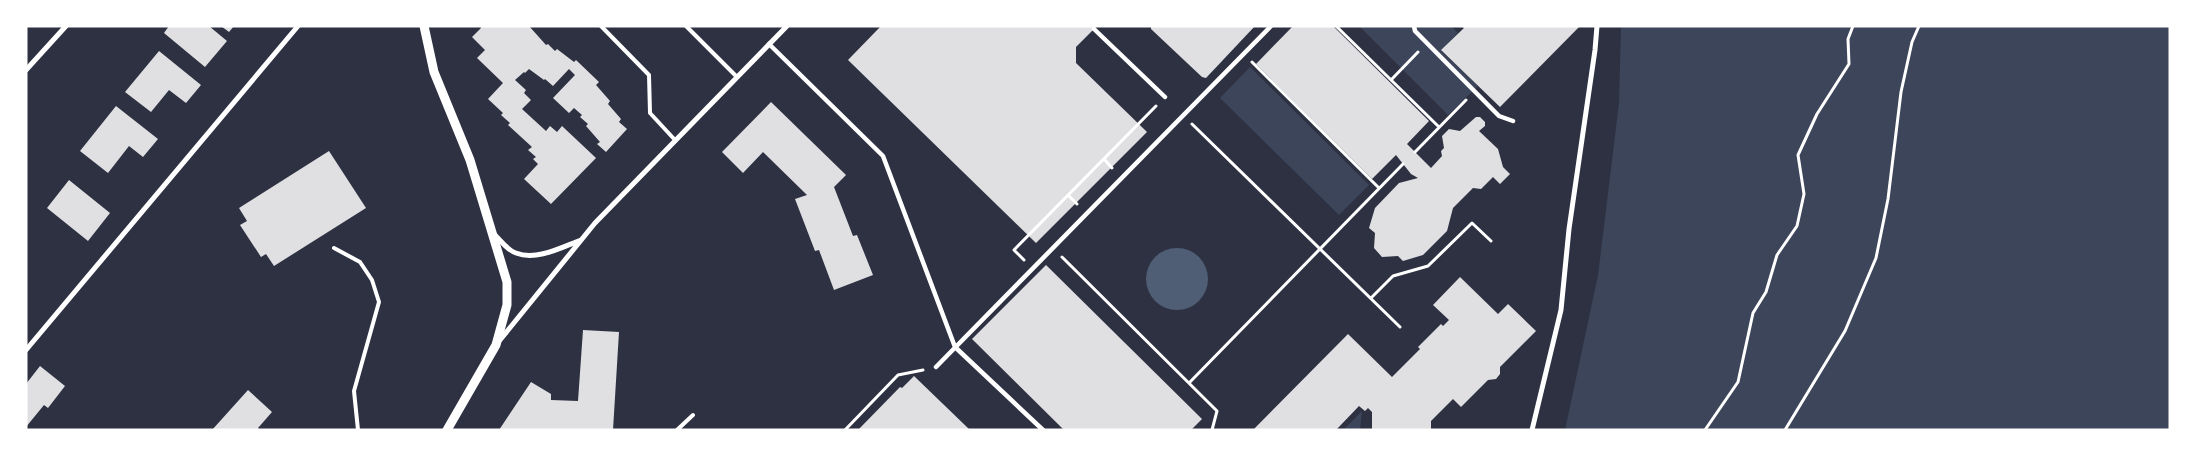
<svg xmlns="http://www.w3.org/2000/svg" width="2196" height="456" font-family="Quicksand,sans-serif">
	<rect width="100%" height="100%" fill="#2d3142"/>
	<path fill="#3c4559" d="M1359,26h92l7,7 -17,18 37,35 -30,29z
		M1621,26h549v404h-605l33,-155 21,-172z
		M1250,67l119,118 -30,30 -119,-117z
		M1362,411l-2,19h-17z"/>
	<path fill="#4f5d75" d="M1146 279a31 31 0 1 1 62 0a31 31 0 1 1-62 0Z"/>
	<path fill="#e0e0e3" d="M169,26h40l18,15 -22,26 -41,-34z
		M221,26h13l-5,6z
		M480,26h49l17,19 2,-1 7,7 2,-2 17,13 2,-2 23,22 -3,3 14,16 -2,3 13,15 -2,3 8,7 -21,23 -9,-8 3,-2 -14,-16 2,-2 -8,-7 2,-2 -8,-7 -5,5 -16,-15 22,-23 -6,-6 -16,17 -8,-7 -1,1 -15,-11 -4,4 -1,-1 -9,8 11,10 -2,3 7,7 -9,9 24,22 4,-5 7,6 5,-6 34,32 -45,46 -27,-25 14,-15 -5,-5 3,-2 -8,-7 4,-3 -24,-22 2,-2 -9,-8 2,-2 -15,-14 15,-16 -26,-25 8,-8 -13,-13 9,-9z
		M881,26h216l-21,21v16l71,69 -111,111 -188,-183z
		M1151,26h104l-49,52 -4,-1 -51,-48z
		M1293,26h40l96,95 -22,23 24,24 11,-12 -1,-5 3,-3 -2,-12 7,-7 11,2 16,-14h4l5,5v4l-6,5 19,18 5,18 7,7 -10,10 -7,-7 -12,12 -8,-1 -20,20 -6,23 -24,24 -20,6 -5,-5 -16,1 -8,-9 1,-15 -6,-5 6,-20 24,-25 19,-5 -7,-4 -15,-19 -24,24 -116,-115z
		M1461,26h119l-80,81 -59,-57 23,-22z
		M159,51l42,34 -15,18 -17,-13 -18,22 -26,-20z
		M771,102l75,73 -12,12 19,49 4,-1 16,40 -39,15 -15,-40 -4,1 -20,-52 12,-4 -44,-43 -20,21 -21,-21z
		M116,106l42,33 -15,18 -14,-11 -21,27 -28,-22z
		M329,151l37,57 -92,58 -8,-12 -5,3 -21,-32 7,-4 -8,-13z
		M69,180l41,33 -22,28 -41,-33z
		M1046,265l156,154 -11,11h-127l-92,-91z
		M1460,277l38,37 10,-10 28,27 -36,36v7l-4,5 -8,1 -27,27 -8,-8 -22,22v9h-59v-18l-4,-4 -3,3 -6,-5 -23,24h-83l95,-96 44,43 28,-28 -2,-2 23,-23 2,2 6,-6 -16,-15z
		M583,330l36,2 -6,98h-114l32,-48 20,12v6l27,1z
		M40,366l25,20 -17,22 -4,-3 -18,22v-43z
		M914,376l56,54h-112l42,-43 2,1z
		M248,390l24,22 -14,16 2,2h-48z"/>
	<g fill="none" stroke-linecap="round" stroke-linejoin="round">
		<path stroke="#fff" stroke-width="3" d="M1336,26l103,101
			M1252,62l127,126
			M1391,80l27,-28
			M1192,124l208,203
			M1415,152l51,-52
			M1104,159l8,9
			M1068,195l9,9
			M1062,257l155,154 -5,19
			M1024,260l-10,-10 142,-144
			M1371,298l22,-22 35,-10 44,-43 19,18
			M1189,383l214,-219
			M845,430l53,-55 25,-5
			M1705,430l33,-48 15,-69 13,-21 11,-37 20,-29 7,-32 -6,-39 19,-41 32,-50 -1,-25 5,-13
			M1785,430l60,-99 31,-73 12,-59 13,-107 11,-50 7,-16"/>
		<path stroke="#fff" stroke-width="4" d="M601,26l48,49 1,38 25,27
			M686,26l51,51
			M334,248l26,14 12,18 7,22 -25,89 4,39
			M677,430l16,-15"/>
		<path stroke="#fff" stroke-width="4.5" d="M1414,26l1,5 84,85 14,5
			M1094,29l71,68
			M769,44l114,112 72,191 88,83
			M936,367l335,-341"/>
		<path stroke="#fff" stroke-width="5" d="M26,70l40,-44
			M495,235c6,6 12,15 21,18 21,8 46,-6 65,-13
			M500,340l95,-117 192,-197
			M26,350l272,-324
			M1532,430l29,-120 8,-81 26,-179 2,-24"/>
		<path stroke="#fff" stroke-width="9" d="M424,26l10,46 36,88 37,122v23l-11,40 -49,85"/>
	</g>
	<rect width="2196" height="456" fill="none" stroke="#ffffff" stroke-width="55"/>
</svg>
